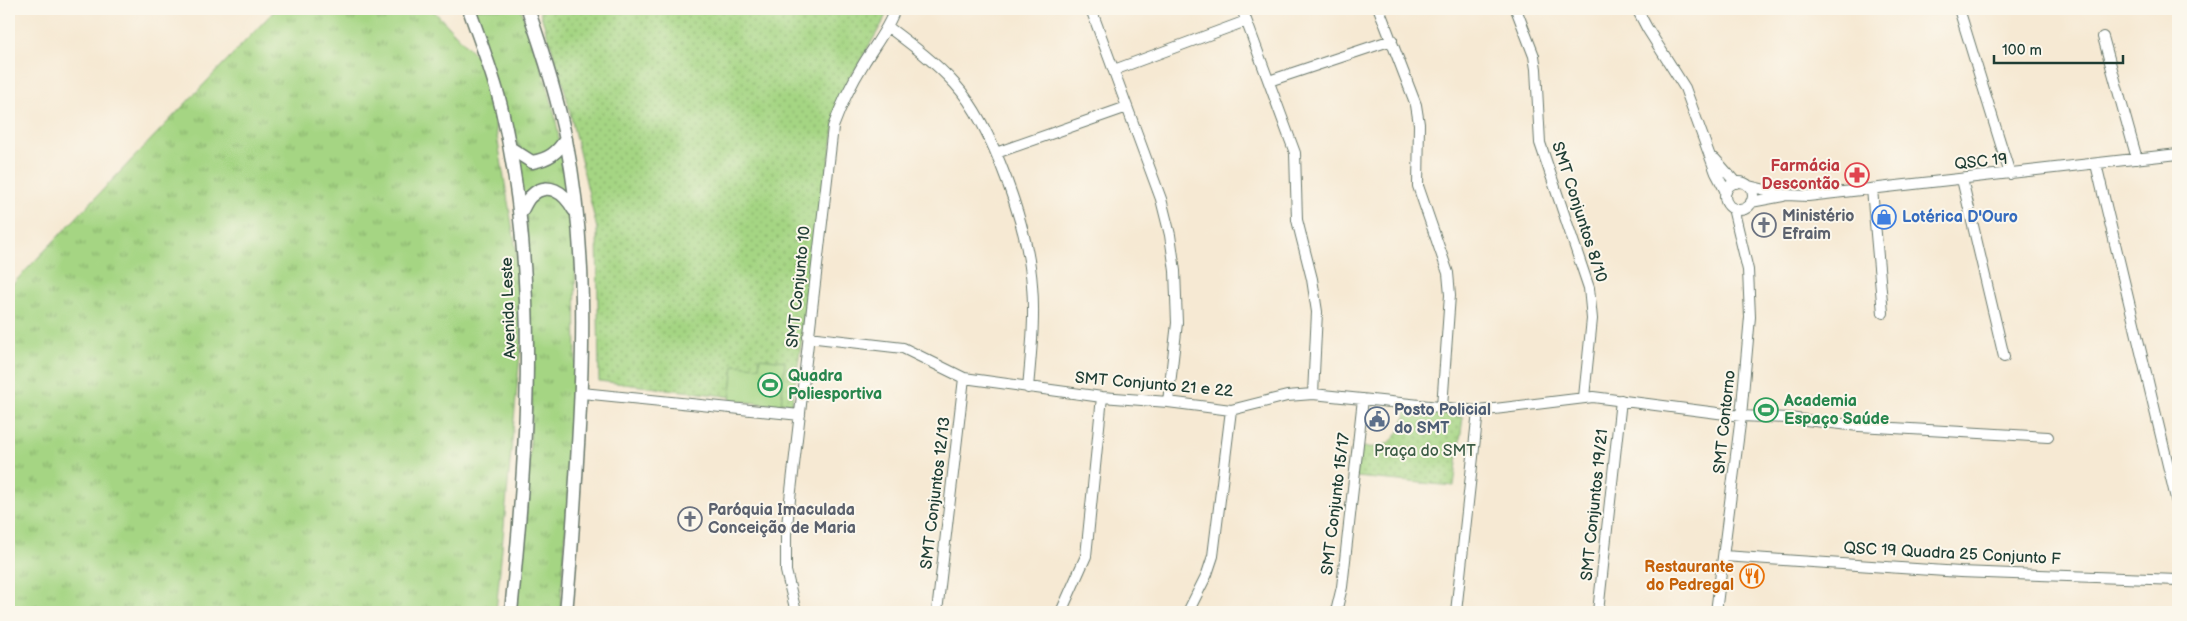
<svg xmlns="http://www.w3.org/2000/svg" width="2187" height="621" font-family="'Balsamiq Sans',sans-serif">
	<defs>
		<pattern id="grass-tufts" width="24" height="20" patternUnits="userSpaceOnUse" patternTransform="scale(1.25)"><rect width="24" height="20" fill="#a5d583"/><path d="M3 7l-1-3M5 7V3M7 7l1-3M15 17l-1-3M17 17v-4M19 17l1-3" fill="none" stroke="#86ae6c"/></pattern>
		<pattern id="park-dots" width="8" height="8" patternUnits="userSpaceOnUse" patternTransform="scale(1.25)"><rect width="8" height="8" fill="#a5d583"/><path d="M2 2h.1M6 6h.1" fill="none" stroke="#86ae6c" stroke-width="1.8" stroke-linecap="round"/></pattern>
	</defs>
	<rect width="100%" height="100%" fill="#fbf7ec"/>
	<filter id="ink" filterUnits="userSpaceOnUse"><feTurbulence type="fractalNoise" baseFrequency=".02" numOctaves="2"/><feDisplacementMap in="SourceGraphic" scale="10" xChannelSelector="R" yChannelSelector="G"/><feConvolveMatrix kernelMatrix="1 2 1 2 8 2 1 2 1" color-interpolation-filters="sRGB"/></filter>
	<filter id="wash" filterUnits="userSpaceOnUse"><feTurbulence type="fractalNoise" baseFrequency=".0096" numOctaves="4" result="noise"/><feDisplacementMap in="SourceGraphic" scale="20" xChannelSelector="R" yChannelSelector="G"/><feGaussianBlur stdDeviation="1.12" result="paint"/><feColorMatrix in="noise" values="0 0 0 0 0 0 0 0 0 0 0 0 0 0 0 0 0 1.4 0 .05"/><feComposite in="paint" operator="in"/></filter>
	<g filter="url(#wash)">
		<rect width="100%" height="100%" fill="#f6e9d3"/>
		<path fill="url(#grass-tufts)" stroke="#62895c" d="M276,9h156l53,56 40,237 -29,310h-487v-324z
			M469,9h52c15,43 37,98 39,143l-12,9 -26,-10 -10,-19z
			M512,135l9,17 12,10 31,-15 11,66 1,177 -16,222h-44l10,-93 6,-116 -6,-187 5,-17 -6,16z"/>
		<path fill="url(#park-dots)" stroke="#62895c" d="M539,9h349l-6,15 -43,73 -47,307 -193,-23 -2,-152 -34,-146z
			M1407,408l56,9 -9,69 -98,-9 4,-29c6,-2 11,0 16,-1 21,-3 27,-21 31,-39z"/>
		<path fill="#a5d583" stroke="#62895c" d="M760,358l25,3 -4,45 -51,-6 4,-35 25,2z"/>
	</g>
	<g filter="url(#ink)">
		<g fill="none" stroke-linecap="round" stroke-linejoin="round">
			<g stroke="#6a796c" stroke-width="12">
				<path id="minor" d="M1091,9l70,190 9,36 5,36 2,52 -9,79
					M1242,9l53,144 2,67 15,59 5,33 -4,82
					M1379,9l37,96 3,19 -1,62 30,87 2,22 -8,112
					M1516,9l18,47 2,13 4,74 49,145 3,31 -8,78
					M1637,9l10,19 38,60 31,85 10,19
					M1959,9l51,165
					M888,27c24,18 47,35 67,57 38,42 73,144 77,201 3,34 -1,68 -4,103
					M2103,37l34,122
					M1114,70l132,-49
					M1269,81l123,-41
					M996,153l131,-46
					M1715,159l21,24
					M2096,164l82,343
					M1962,179l42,178
					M1725 196a14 14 0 1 1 28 0a14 14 0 1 1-28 0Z
					M1749,186l37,9 22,1 370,-42
					M1872,189l11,124
					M1751,202l32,-6
					M808,337l95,11 61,30 138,19 66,5 63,8 56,-14 26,-2 165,17 115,-14 148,19 47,2 71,8 189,11
					M582,393l218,22
					M1724,556l236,16 218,8
					M796,612l-10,-41v-37l47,-407c8,-22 18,-43 31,-64 11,-18 24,-34 31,-54
					M937,612l27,-234
					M1061,612l25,-56 16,-159
					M1188,612l19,-38 6,-18 18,-146
					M1336,612l6,-25 21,-188
					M1456,612l22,-201
					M1598,612l23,-212
					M1716,612l25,-196 9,-99 -2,-47 -15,-62"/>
			</g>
			<g stroke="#6a796c" stroke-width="15">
				<path id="major" d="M469,9c11,32 24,64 32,97 39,166 27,338 10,506
					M528,9c15,43 29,87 38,131 21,105 18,214 11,321 -3,51 -6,101 -11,151
					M510,148l22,14c17,-3 25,-9 34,-23
					M520,214c3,-5 6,-13 10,-17 17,-18 35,-4 44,13"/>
			</g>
			<use href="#minor" stroke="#fff" stroke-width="10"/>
			<use href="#major" stroke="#fff" stroke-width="12"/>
		</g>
	</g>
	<defs>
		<g id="pharmacy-ring" transform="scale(1.25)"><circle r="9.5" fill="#fbf7ec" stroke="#e0444e" stroke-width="1.5"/><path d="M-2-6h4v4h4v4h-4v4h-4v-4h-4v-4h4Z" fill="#e0444e"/></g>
		<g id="shop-ring" transform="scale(1.25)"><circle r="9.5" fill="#fbf7ec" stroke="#3f7fe0" stroke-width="1.5"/><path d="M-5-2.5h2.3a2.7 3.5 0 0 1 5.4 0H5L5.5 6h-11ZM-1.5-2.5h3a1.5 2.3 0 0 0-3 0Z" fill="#3f7fe0"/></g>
		<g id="church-ring" transform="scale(1.25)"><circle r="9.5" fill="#fbf7ec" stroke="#6b7280" stroke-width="1.5"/><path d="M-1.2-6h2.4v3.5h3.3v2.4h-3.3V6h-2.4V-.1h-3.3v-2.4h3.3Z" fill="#6b7280"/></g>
		<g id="stadium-ring" transform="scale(1.25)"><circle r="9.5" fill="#fbf7ec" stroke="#2e9e5b" stroke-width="1.5"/><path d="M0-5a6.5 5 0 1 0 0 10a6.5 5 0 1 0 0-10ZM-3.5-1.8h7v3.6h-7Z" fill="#2e9e5b"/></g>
		<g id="civic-ring" transform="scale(1.25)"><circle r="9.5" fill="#fbf7ec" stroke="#5c6f8a" stroke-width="1.5"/><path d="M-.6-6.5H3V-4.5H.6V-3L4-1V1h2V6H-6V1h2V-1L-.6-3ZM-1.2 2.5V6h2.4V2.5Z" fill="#5c6f8a"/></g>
		<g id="restaurant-ring" transform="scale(1.25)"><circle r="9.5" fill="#fbf7ec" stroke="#e8710a" stroke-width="1.5"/><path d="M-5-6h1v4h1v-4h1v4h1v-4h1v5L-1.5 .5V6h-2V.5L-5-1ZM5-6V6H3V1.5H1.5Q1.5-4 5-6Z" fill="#e8710a"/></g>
	</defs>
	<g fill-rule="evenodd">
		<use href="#pharmacy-ring" x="1857" y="175"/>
		<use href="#shop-ring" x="1884" y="217"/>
		<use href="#church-ring" x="1764" y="225"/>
		<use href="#stadium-ring" x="770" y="385"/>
		<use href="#stadium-ring" x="1766" y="410"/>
		<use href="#civic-ring" x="1377" y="419"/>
		<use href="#church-ring" x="690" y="519"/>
		<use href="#restaurant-ring" x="1752" y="576"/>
	</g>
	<g text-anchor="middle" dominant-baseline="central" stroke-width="4" stroke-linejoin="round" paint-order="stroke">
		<g font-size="16" fill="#1f3d34" stroke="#fbf7ec">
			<text transform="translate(1981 162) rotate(-6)">QSC 19</text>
			<text transform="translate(1579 212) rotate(72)">SMT Conjuntos 8/10</text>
			<text transform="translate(799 287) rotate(-84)">SMT Conjunto 10</text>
			<text transform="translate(509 308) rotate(-92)">Avenida Leste</text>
			<text transform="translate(1154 385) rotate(5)">SMT Conjunto 21 e 22</text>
			<text transform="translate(1725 422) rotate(-84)">SMT Contorno</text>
			<text transform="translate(936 493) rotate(-83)">SMT Conjuntos 12/13</text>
			<text transform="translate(1336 504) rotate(-83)">SMT Conjunto 15/17</text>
			<text transform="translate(1595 505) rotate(-84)">SMT Conjuntos 19/21</text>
			<text transform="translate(1952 554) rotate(3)">QSC 19 Quadra 25 Conjunto F</text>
		</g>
		<g font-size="16" font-weight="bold" fill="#be3a42" stroke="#fbf7ec" text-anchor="end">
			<text x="1840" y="166">Farmácia<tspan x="1840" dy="18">Descontão</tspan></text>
		</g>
		<g font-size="16" font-weight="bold" fill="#5b616d" stroke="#fbf7ec" text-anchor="start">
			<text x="1782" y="216">Ministério<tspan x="1782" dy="18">Efraim</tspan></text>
			<text x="708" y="510">Paróquia Imaculada<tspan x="708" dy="18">Conceição de Maria</tspan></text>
		</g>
		<g font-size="16" font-weight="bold" fill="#366cbe" stroke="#fbf7ec" text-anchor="start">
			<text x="1902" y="217">Lotérica D'Ouro</text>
		</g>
		<g font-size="16" font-weight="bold" fill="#27864d" stroke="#fbf7ec" text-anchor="start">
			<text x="788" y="376">Quadra<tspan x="788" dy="18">Poliesportiva</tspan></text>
			<text x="1784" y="401">Academia<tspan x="1784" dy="18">Espaço Saúde</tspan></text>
		</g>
		<g font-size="16" font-weight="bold" fill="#4e5e75" stroke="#fbf7ec" text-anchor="start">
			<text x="1394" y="410">Posto Policial<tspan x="1394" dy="18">do SMT</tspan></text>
		</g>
		<g font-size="16" fill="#3a5b44" stroke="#fbf7ec">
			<text x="1425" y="451">Praça do SMT</text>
		</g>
		<g font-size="16" font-weight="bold" fill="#c56008" stroke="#fbf7ec" text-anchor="end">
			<text x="1734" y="567">Restaurante<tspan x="1734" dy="18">do Pedregal</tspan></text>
		</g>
	</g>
	<rect width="2187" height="621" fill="none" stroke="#fbf7ec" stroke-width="30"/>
	<path d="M1994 55v8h129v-8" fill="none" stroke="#1f3d34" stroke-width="2.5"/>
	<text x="2002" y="55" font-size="15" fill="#1f3d34" stroke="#fbf7ec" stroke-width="4" paint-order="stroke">100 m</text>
</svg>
